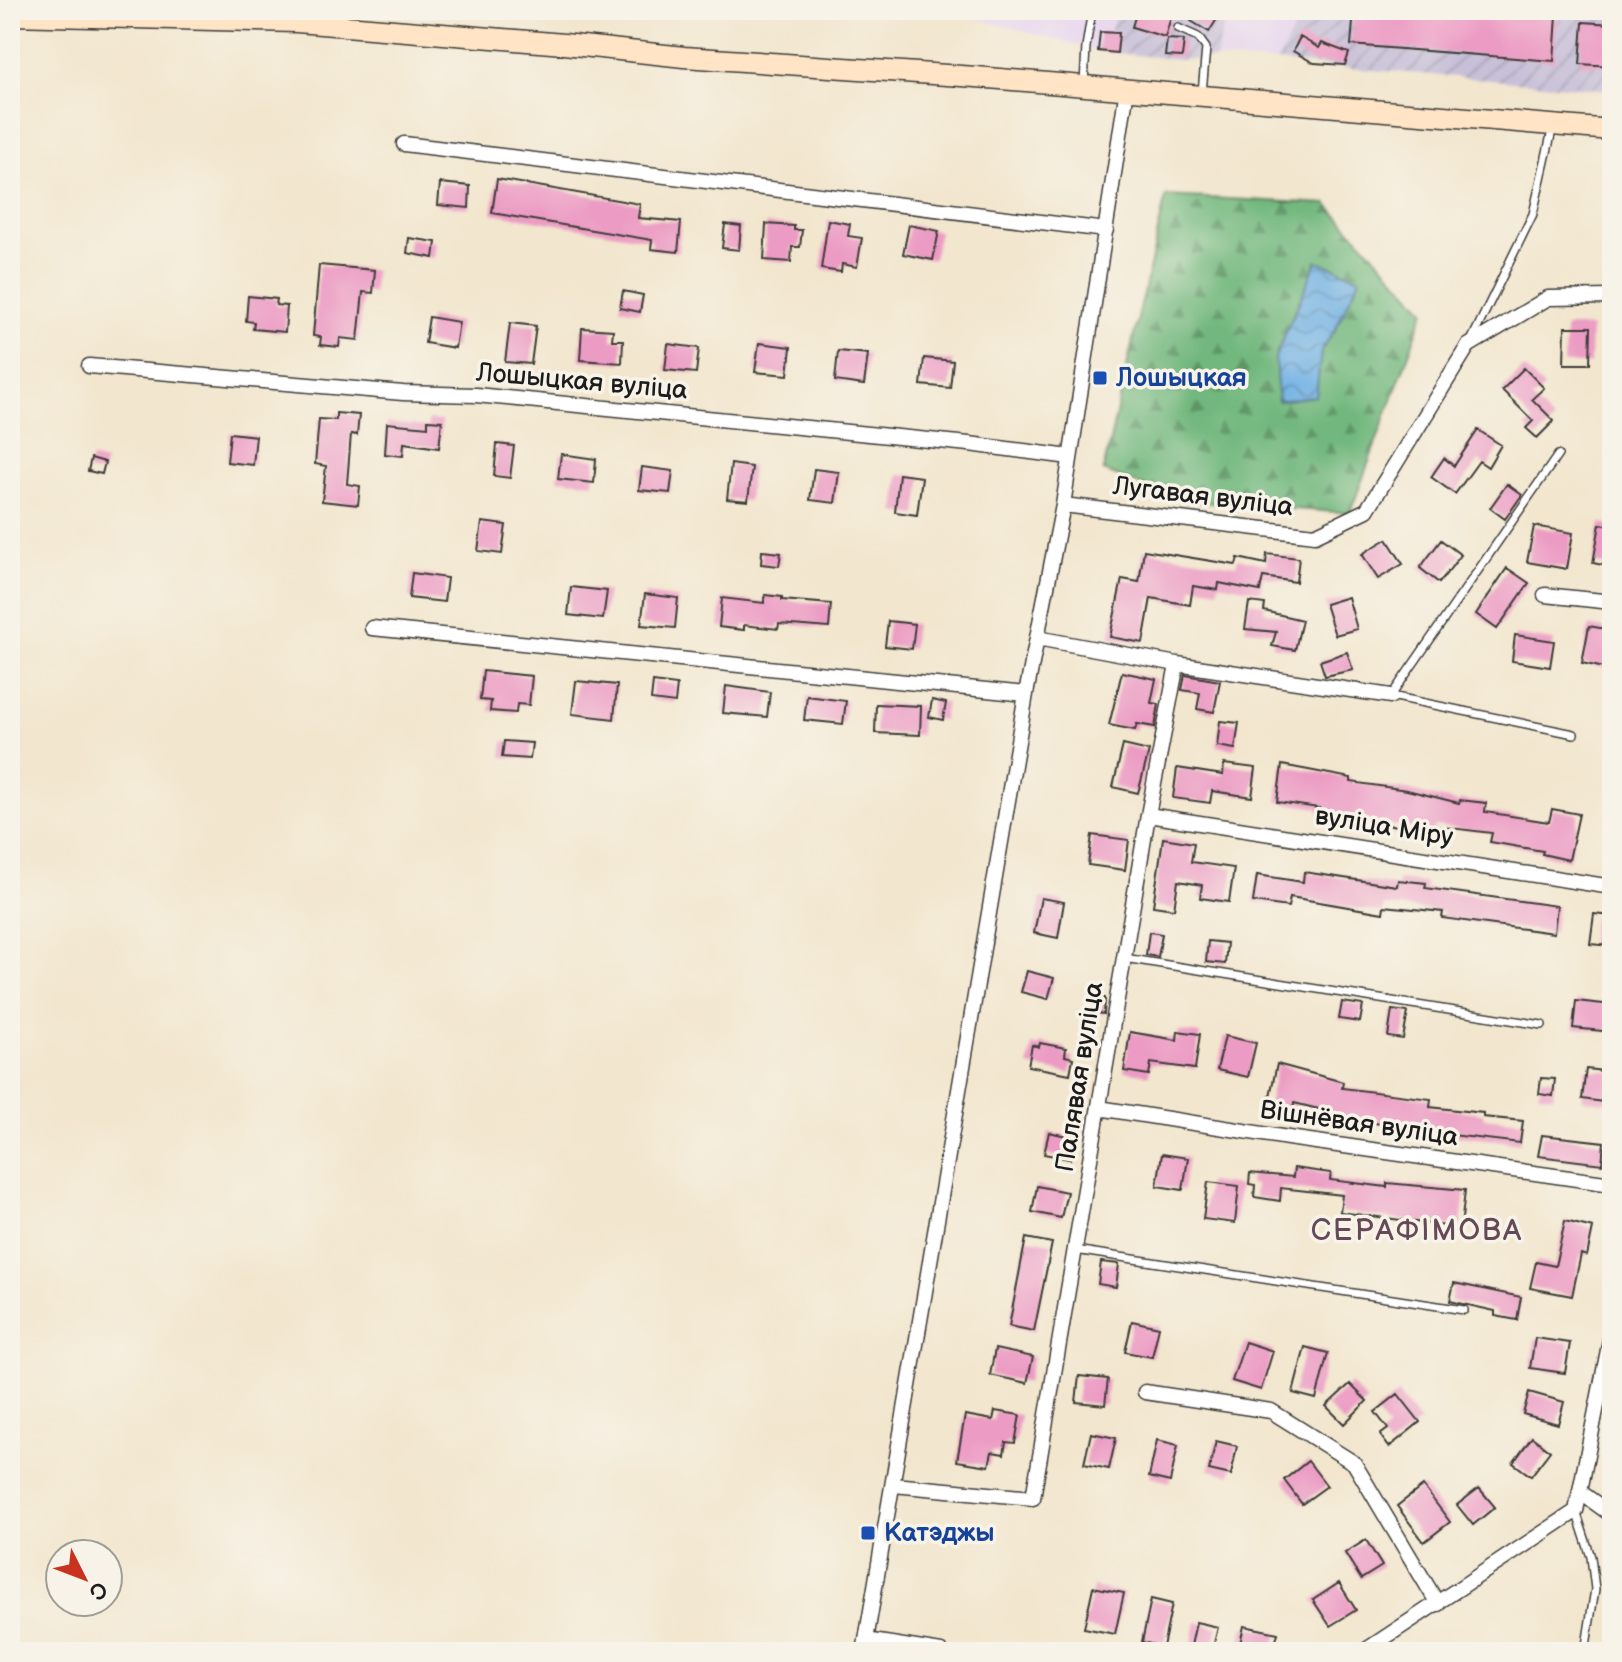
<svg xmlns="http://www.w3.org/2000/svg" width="1622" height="1662" font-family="'Balsamiq Sans',sans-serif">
	<defs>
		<pattern id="industrial-furrows" width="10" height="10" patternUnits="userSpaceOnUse" patternTransform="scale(2)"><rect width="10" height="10" fill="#c8c0d8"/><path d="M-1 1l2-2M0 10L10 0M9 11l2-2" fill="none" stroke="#aba4b9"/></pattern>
		<pattern id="forest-firs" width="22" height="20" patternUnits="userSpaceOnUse" patternTransform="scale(2)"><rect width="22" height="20" fill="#72b87e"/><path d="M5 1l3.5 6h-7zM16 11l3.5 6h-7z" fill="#5d9566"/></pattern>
		<pattern id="water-waves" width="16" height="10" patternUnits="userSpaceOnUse" patternTransform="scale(2)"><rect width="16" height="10" fill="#70b1e4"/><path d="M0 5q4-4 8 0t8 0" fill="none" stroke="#5b8fb8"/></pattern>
	</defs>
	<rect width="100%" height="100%" fill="#f7f3e8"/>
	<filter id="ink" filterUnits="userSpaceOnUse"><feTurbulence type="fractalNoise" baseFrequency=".0125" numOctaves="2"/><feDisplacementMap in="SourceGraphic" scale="16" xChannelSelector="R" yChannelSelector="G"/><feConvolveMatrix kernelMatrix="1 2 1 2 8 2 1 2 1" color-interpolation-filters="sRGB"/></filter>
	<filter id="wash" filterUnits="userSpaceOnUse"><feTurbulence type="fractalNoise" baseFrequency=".006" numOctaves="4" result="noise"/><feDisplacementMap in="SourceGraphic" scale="32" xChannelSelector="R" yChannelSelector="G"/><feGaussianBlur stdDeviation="1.8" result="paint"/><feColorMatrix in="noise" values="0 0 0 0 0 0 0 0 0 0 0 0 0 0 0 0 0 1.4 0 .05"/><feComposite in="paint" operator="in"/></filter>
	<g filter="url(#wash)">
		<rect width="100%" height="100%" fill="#f2e6ce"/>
		<path fill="#e6d3f0" d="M957,10h160l-9,28 -10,13 -142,-38z
			M1223,10h86l-10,10 -22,42 -62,-3 13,-46z"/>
		<path fill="url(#industrial-furrows)" d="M455,10h106l-6,9z
			M1117,10h106l5,3 -13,46 -33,1 -65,-7 -9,-14z
			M1309,10h303v80l-335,-28 22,-42z"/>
		<path fill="url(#forest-firs)" stroke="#476a4d" stroke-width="2" d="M1166,196l161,8 98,106 -75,203 -167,-12 -80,-30z"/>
		<path fill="url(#water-waves)" stroke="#466680" stroke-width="2" d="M1317,261l43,17 -25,52 -14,21 -5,45 -38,5 -3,-44z"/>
		<g id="blocks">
			<path fill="#ec9cc4" d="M1137,10h30l-1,5 5,2 -6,20 -33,-10z
				M1198,10h15l7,4 -11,18 -18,-11z
				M1354,10h137l66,5 -3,46 -203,-16z
				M1583,22l29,2v42l-32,-2z
				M1100,32l19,1 -2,20 -19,-2z
				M1300,37l19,11 3,-5 27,10 -4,12 -31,-2 -21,-12z
				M1167,39l17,1 -2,17 -17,-1z
				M497,179l143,25 -2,14 43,4 -3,30 -27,-3 1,-9 -160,-27z
				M440,183l30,3 -1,22 -31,-3z
				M828,220l22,4 -2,12 14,2 -5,29 -15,-3 -1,8 -20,-3z
				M725,224l16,2 -2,24 -17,-2z
				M766,224l28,2v4h8l-2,17h-8l-1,15 -27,-2z
				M909,225l30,6 -6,29 -30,-6z
				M409,238l27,4 -2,16 -27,-5z
				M319,265l56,5 -2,23 -10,-1 -5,48 -18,-2 -1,9 -19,-2 1,-8 -8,-1z
				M623,291l20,4 -3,17 -20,-4z
				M248,296l29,3 -1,6 11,1 -2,26 -32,-3 1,-7 -8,-1z
				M429,317l30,5 -4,26 -30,-5z
				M510,323l26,3 -5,38 -26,-2z
				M1565,327h26l-1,37h-26z
				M582,328l31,2 -1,10h11l-1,23 -42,-3z
				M759,343l32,4 -3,28 -33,-3z
				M668,344l31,4 -3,25 -31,-3z
				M838,351l30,3 -4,31 -29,-4z
				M924,358l29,3 -3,27 -29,-3z
				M1524,368l20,20 -12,11 22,22 -17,17 -11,-10 7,-7 -31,-31z
				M336,413l23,2 -2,20 -6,-1 -4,50 13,2 -2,19 -36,-4 4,-35 -11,-2 4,-45 17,1z
				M428,420l14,1 -3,27 -35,-5 -1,13 -18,-2 2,-31 41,4z
				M1478,430l23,15 -13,22 -9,-6 -24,33 -24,-17 13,-19 10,8z
				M230,433l26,3 -3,29 -26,-3z
				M497,444l17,2 -4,32 -16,-2z
				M561,454l35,5 -2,24 -36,-4z
				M91,458l14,4 -3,12 -14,-3z
				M731,464l21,3 -4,34 -21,-2z
				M642,467l31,4 -3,22 -31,-3z
				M814,469l25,3 -4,31 -25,-3z
				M899,474l23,3 -5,38 -22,-3z
				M1507,484l15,11 -17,24 -15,-11z
				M482,522l24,3 -4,29 -24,-3z
				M1600,524l12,2v41l-19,-4z
				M1534,526l39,7 -6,36 -40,-7z
				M1387,539l16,25 -25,15 -16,-25z
				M1441,540l20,15 -22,28 -19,-15z
				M1144,550l92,15 2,-7 28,6 1,-10 32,4 -3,24 -33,-5 -3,14 -41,-8 -1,7 -25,-4 -3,19 -39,-7 -8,45 -33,-6 12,-58 17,3z
				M762,551l19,2 -2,13 -18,-2z
				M1507,568l22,15 -32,46 -21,-15z
				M412,573l35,5 -3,24 -35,-4z
				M571,587l36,4 -4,28 -35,-4z
				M645,594l33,4 -3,30 -34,-3z
				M765,595l17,2v3l49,4 -2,24 -50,-4 -1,5 -34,-4v5l-25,-3 3,-29 42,5z
				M1348,597l9,32 -22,6 -10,-31z
				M1249,602l16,2 -1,7 38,9 -7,30 -23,-4 4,-14 -31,-3z
				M888,621l27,3 -3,25 -27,-3z
				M1589,626l22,4 -7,38 -22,-5z
				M1515,635l39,6 -4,26 -38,-6z
				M1347,652l6,18 -28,6 -5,-15z
				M483,671l49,5 -3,29 -12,-1 -1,9 -26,-2 1,-10 -11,-1z
				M1122,672l34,7 -5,24 8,1 -4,23 -18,-3 -2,6 -26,-5z
				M1185,675l35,6 -6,31 -17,-3 3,-16 -18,-3z
				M576,681l41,4 -3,34 -42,-5z
				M653,682l24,3 -2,18 -24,-3z
				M726,686l44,6 -3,25 -44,-4z
				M807,696l39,5 -3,23 -39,-4z
				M932,700l14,3 -3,17 -14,-3z
				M876,704l45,2 -1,29 -45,-2z
				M1220,721l19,2 -4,26 -18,-3z
				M504,741l28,2 -2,16 -28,-2z
				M1123,745l26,6 -11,42 -25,-6z
				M1224,764l32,4 -4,29 -40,-6 -2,12 -37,-5 4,-30 46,7z
				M1282,765l69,13v4l56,8 52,13 1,-3 26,3 -1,9 64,10 3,-13 27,5 -10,46 -27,-6 1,-3 -53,-9 2,-9 -57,-7 -1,7 -75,-14 1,-2 -42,-6 1,-3 -42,-6z
				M1092,835l37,5 -4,30 -37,-5z
				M1163,838l31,5 -3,19 43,6 -5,34 -29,-4 2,-13 -24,-4 -4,28 -21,-3z
				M1304,872l93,14 1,-6 28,3 -1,5 132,18 -3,27 -112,-15 1,-6 -59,-6 -1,7 -93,-16 -2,10 -35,-5 4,-27 46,7z
				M1041,898l23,4 -6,36 -24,-5z
				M1594,914l18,2v30l-22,-2z
				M1149,932l13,2 -4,23 -12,-2z
				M1208,941l19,2 -2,21 -19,-2z
				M1027,971l27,7 -6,21 -27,-7z
				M1093,996l12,2 -1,16 -13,-2z
				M1576,1001l36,4v27l-39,-4z
				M1342,1002l21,3 -3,17 -21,-3z
				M1392,1010l16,2 -5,27 -15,-2z
				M1178,1031l22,3 -5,35 -44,-6 -2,12 -25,-4 6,-39 47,8z
				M1225,1036l31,7 -8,34 -31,-7z
				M1040,1043l26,5 -1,8 8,2 -3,16 -42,-8 4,-21 7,2z
				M1277,1064l66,18 -1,6 89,11 -1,8 53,6v4l40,4 -3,22 -77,-9 1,-3 -89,-10 1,-3 -62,-15 -1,7 -25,-5z
				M1586,1069l26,3 -2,31 -28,-4z
				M1541,1078l14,1 -2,17 -14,-2z
				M1049,1132l26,6 -5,21 -26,-5z
				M1542,1135l62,7 -2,22 -64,-8z
				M1162,1154l26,4 -5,32 -26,-4z
				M1294,1168l37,5 -1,7 57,7v-4l78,7 -4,38 -121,-16 2,-17 -61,-7 -1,13 -26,-4 1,-12 -6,-1 1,-11 43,4z
				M1208,1182l31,4 -4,37 -32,-4z
				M1037,1186l30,6 -6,26 -29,-6z
				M1565,1221l28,7 -6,28 -6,-2 -9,42 -42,-8 6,-26 19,4z
				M1026,1238l26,5 -18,88 -25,-5z
				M1101,1262l18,2 -3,23 -18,-3z
				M1454,1283l67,14 -4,23 -22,-4v-5l-45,-10z
				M1132,1321l27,6 -7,30 -27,-5z
				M1535,1338l35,5 -5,30 -35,-5z
				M1245,1342l28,9 -12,39 -29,-9z
				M1305,1347l23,6 -12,46 -23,-6z
				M995,1349l38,8 -6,26 -37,-8z
				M1079,1376l29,3 -3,26 -29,-3z
				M1350,1384l17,17 -23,23 -18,-18z
				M1529,1392l35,10 -6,22 -35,-10z
				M1398,1394l22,28 -31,25 -9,-12 8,-6 -13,-17z
				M995,1411l25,4 -5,28 -9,-1 -2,12 -12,-2 -3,14 -32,-5 8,-46 28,5z
				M1091,1433l25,5 -7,31 -25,-5z
				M1532,1437l18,14 -19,25 -18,-13z
				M1157,1440l21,5 -8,37 -21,-5z
				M1216,1441l21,5 -6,29 -22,-5z
				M1308,1461l19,25 -25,18 -18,-24z
				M1423,1486l27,36 -26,20 -27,-36z
				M1479,1488l16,19 -22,18 -16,-20z
				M1366,1540l16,26 -21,13 -16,-26z
				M1339,1583l17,27 -26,16 -17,-26z
				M1093,1587l31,6 -9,41 -31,-6z
				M1151,1599l21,5 -9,43 -21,-5z
				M1196,1622l22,5 -6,24 -21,-5z
				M1244,1626l34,7 -5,19h-35z"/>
		</g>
	</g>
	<g filter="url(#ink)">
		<use href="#blocks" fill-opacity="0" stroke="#3c3a37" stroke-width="2"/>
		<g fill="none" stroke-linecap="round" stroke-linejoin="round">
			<g stroke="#3c3a37" stroke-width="10">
				<path id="lane" d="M1178,28l20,9 8,11 -4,45
					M1084,84l2,-37 6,-37
					M1471,341l62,-127 20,-88
					M1558,455l-167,241 183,38
					M1124,958l418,67
					M1075,1250l389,60
					M1576,1511l15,46 4,32 -10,63"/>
			</g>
			<g stroke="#3c3a37" stroke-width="17">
				<path id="street" d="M404,144l702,86
					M89,366l314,27 73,2 493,49 101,13
					M1063,505l252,30 52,-25 101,-164 80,-48 64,-1
					M1545,595l67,7
					M372,628l654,66
					M1037,638l140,26 214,32
					M1148,815l464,72
					M1099,1108l189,30 324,46
					M1145,1392l126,19 83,52 84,141
					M894,1485l139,13 115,-683 29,-151
					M1580,1492l32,23
					M866,1640l75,12
					M864,1652l162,-958 37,-189 64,-416
					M1363,1652l213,-141 36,-181"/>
			</g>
			<g stroke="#3c3a37" stroke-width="23">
				<path id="secondary" d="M10,15l287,7 267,22 120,13 292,20 636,53"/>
			</g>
			<use href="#lane" stroke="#fff" stroke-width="7"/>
			<use href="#street" stroke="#fff" stroke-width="14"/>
			<use href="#secondary" stroke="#ffe4c6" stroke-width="20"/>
		</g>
	</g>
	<g fill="#1a4fb4" stroke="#f7f3e8" stroke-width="3">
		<rect x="1092" y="370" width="16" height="16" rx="4"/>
		<rect x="860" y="1525" width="16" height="16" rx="4"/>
	</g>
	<g text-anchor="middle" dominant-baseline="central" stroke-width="7" stroke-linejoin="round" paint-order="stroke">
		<g font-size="26" font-weight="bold" fill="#164399" stroke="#f7f3e8" text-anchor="start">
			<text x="1116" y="378">Лошыцкая</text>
			<text x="884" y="1533">Катэджы</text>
		</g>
		<g font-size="26" fill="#1c1c1c" stroke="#f7f3e8">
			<text transform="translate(582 382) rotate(5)">Лошыцкая вуліца</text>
			<text transform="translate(1203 497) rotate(7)">Лугавая вуліца</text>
			<text transform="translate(1384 827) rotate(9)">вуліца Міру</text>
			<text transform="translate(1080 1077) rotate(-81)">Палявая вуліца</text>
			<text transform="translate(1359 1124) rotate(8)">Вішнёвая вуліца</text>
		</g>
		<g font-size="30" letter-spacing="2" fill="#654957" stroke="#f7f3e8">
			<text x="1417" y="1231">СЕРАФІМОВА</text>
		</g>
	</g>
	<rect width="1622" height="1662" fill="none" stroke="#f7f3e8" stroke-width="40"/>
	<g transform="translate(84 1578) rotate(132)"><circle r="38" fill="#f7f3e8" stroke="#9f9d96" stroke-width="2"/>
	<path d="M0-6L14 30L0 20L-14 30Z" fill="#c8321e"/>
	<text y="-12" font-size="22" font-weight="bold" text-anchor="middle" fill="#1c1c1c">С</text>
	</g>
</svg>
